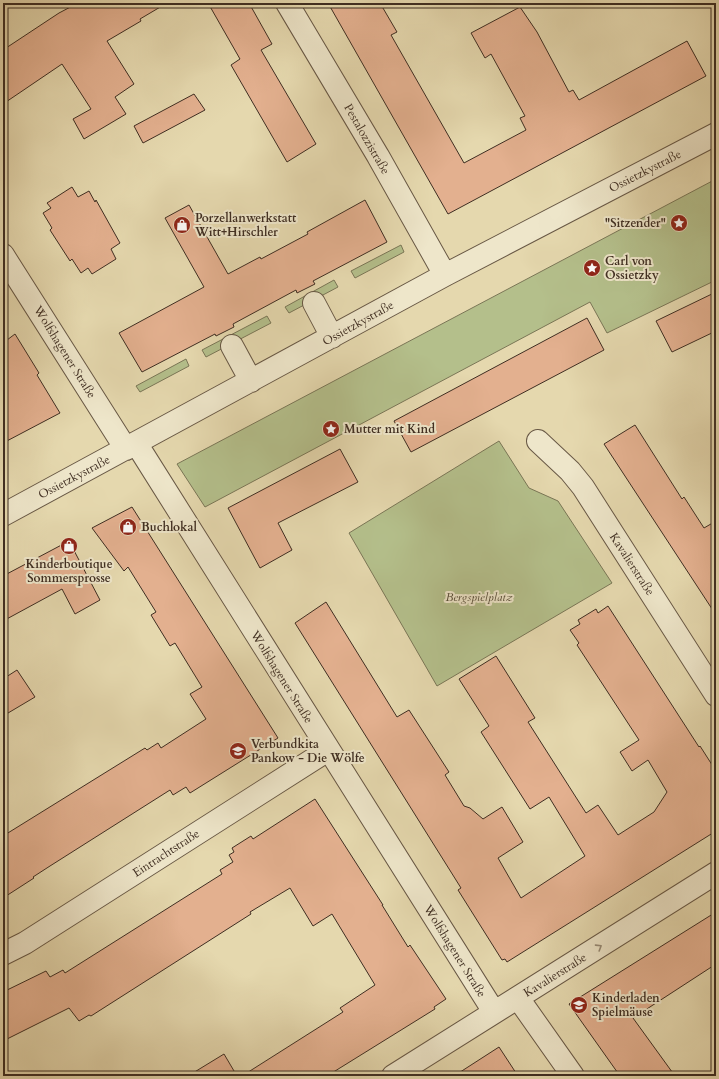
<svg xmlns="http://www.w3.org/2000/svg" width="719" height="1079" font-family="Cardo,serif">
	<rect width="100%" height="100%" fill="#e5d8ae"/>
	<filter id="stains"><feTurbulence type="fractalNoise" baseFrequency=".005" numOctaves="4"/><feColorMatrix values="0 0 0 0 .2 0 0 0 0 .09 0 0 0 0 .02 0 0 0 .5 -.17"/></filter>
	<radialGradient id="worn" r=".72"><stop offset=".6" stop-color="#630" stop-opacity="0"/><stop offset="1" stop-color="#630" stop-opacity=".3"/></radialGradient>
	<path fill="#b4bf8b" stroke="#7a7656" d="M716,179v101l-109,53 -17,-31 -385,205 -28,-43z
		M401,245l3,7 -49,26 -4,-7z
		M334,280l4,7 -49,26 -4,-6z
		M267,316l4,7 -65,34 -4,-7z
		M186,359l3,7 -49,26 -4,-6z
		M499,441l30,47 29,13 54,82 -175,103 -88,-153z"/>
	<path fill="#e3b08f" stroke="#3f2e22" d="M78,3h89l-27,16 1,2 -34,20 27,43 -19,13 11,17 -42,25 -11,-20 18,-10 -29,-45 -59,40v-54l56,-37z
		M208,3h41l23,41 -11,6 55,94 -29,18 -56,-97 9,-6z
		M328,3h52l17,29 -6,3 73,128 62,-33 -6,-12 5,-2 -34,-62 -6,4 -14,-25 49,-26 17,25 32,60 4,-2 6,10 108,-59 19,35 -258,138z
		M194,94l11,16 -62,33 -9,-17z
		M72,187l6,10 11,-6 6,11 1,-2 24,43 -9,6 5,10 -24,15 -4,-6 -7,5 -9,-14 -2,2 -20,-31 2,-2 -9,-15 8,-5 -4,-5z
		M365,200l22,42 -74,39 2,3 -18,9 -1,-3 -63,34 1,3 -18,9 -1,-2 -73,38 -23,-39 85,-46 -39,-69 24,-13 39,69 32,-17 1,2 47,-25 -1,-2z
		M716,292v39l-44,21 -16,-31z
		M587,318l17,32 -193,102 -17,-31z
		M15,334l24,39 -2,2 23,38 -57,30v-100z
		M635,425l47,74 2,-2 20,31 12,-7v94l-112,-171z
		M340,449l18,33 -80,41 14,27 -32,18 -32,-60z
		M132,507l146,231 -88,55 -4,-6 -13,8 -3,-5 -120,76 -17,11 1,1 -31,20v-62l142,-88 2,2 11,-7 3,5 45,-29 -16,-25 12,-7 -27,-44 -5,3 -19,-31 5,-3 -28,-45 -4,4 -32,-43z
		M69,541l31,59 -25,14 -13,-25 -59,32v-45z
		M326,602l71,115 12,-7 40,62 -4,3 19,31 6,2 13,11 19,-12 21,35 -25,16 23,40 64,-42 -36,-59 -19,12 -49,-77 8,-6 -30,-47 37,-23 39,62 -7,4 58,91 12,-8 20,30 36,-23 13,-20 -19,-32 -16,11 -12,-19 19,-12 -62,-95 2,-2 -9,-13 10,-6 -2,-4 18,-11 2,4 10,-7 91,141 1,-1 16,25v60l-209,131 -2,-3 -3,1 -44,-70 3,-2 -166,-265z
		M17,670l18,27 -32,19v-37z
		M315,799l68,106h-1l26,42 2,-2 36,54 -12,8 1,2 -108,67h-85l101,-64 -3,-4 35,-23 -43,-71 -19,12 -23,-38 -40,24 1,2 -160,102 -2,-1 -10,6 -10,-13 -66,33v-49l43,-21 4,6 13,-7 2,3 157,-99 -2,-4 13,-8 -4,-7 5,-3 -2,-4 19,-12 2,3z
		M716,912v52l-83,54 42,58h-55l-51,-72z
		M499,1047l19,29h-64z
		M224,1054l13,22h-49z"/>
	<g fill="none" stroke-linecap="round" stroke-linejoin="round">
		<g stroke="#685845" stroke-width="24">
			<path id="minor" d="M287,3l91,153 67,119
				M3,255l123,194
				M314,303l18,34
				M232,346l19,35
				M538,441l32,30 13,16 133,208
				M136,443l358,569
				M3,515l442,-240 271,-141
				M3,954l22,-11 303,-193
				M518,998l55,78
				M393,1076l323,-203"/>
		</g>
		<use href="#minor" stroke="#eee6ca" stroke-width="22"/>
	</g>
	<defs><path id="oneway-chevron" d="M-2-3.5L2.5 0L-2 3.5" fill="none" stroke-width="1.6" stroke-linecap="round" stroke-linejoin="round"/></defs>
	<use stroke="#968a76" href="#oneway-chevron" transform="translate(599 947) rotate(-32)"/>
	<defs>
		<g id="sight-disc" transform="scale(0.9)"><circle r="9.5" fill="#8f2418" stroke="#eee6ca"/><path d="M0-6L1.8-2.2L6-1.7L2.9 1.2L3.7 5.4L0 3.3L-3.7 5.4L-2.9 1.2L-6-1.7L-1.8-2.2Z" fill="#fff"/></g>
		<g id="shop-disc" transform="scale(0.9)"><circle r="9.5" fill="#8f2418" stroke="#eee6ca"/><path d="M-5-2.5h2.3a2.7 3.5 0 0 1 5.4 0H5L5.5 6h-11ZM-1.5-2.5h3a1.5 2.3 0 0 0-3 0Z" fill="#fff"/></g>
		<g id="school-disc" transform="scale(0.9)"><circle r="9.5" fill="#8f2418" stroke="#eee6ca"/><path d="M0-5L7-2L0 1L-7-2ZM-4 1L0 2.5L4 1V4Q0 6-4 4Z" fill="#fff"/></g>
	</defs>
	<g fill-rule="evenodd">
		<use href="#sight-disc" x="679" y="223"/>
		<use href="#shop-disc" x="182" y="225"/>
		<use href="#sight-disc" x="592" y="268"/>
		<use href="#sight-disc" x="331" y="429"/>
		<use href="#shop-disc" x="128" y="527"/>
		<use href="#shop-disc" x="69" y="546"/>
		<use href="#school-disc" x="238" y="751"/>
		<use href="#school-disc" x="579" y="1005"/>
	</g>
	<g text-anchor="middle" dominant-baseline="central" stroke-width="4" stroke-linejoin="round" paint-order="stroke">
		<g font-size="12" fill="#3f2e22" stroke="#eee6ca">
			<text transform="translate(367 139) rotate(60)">Pestalozzistraße</text>
			<text transform="translate(645 171) rotate(-27)">Ossietzkystraße</text>
			<text transform="translate(358 323) rotate(-29)">Ossietzkystraße</text>
			<text transform="translate(65 352) rotate(58)">Wolfshagener Straße</text>
			<text transform="translate(74 477) rotate(-28)">Ossietzkystraße</text>
			<text transform="translate(632 564) rotate(57)">Kavalierstraße</text>
			<text transform="translate(282 677) rotate(58)">Wolfshagener Straße</text>
			<text transform="translate(166 853) rotate(-33)">Eintrachtstraße</text>
			<text transform="translate(455 951) rotate(58)">Wolfshagener Straße</text>
			<text transform="translate(555 975) rotate(-32)">Kavalierstraße</text>
		</g>
		<g font-size="12" font-weight="bold" fill="#3f2e22" stroke="#eee6ca" text-anchor="start">
			<text x="195" y="218">Porzellanwerkstatt<tspan x="195" dy="14">Witt+Hirschler</tspan></text>
			<text x="666" y="223" text-anchor="end">"Sitzender"</text>
			<text x="605" y="261">Carl von<tspan x="605" dy="14">Ossietzky</tspan></text>
			<text x="344" y="429">Mutter mit Kind</text>
			<text x="141" y="527">Buchlokal</text>
			<text x="69" y="564" text-anchor="middle">Kinderboutique<tspan x="69" dy="14">Sommersprosse</tspan></text>
			<text x="251" y="744">Verbundkita<tspan x="251" dy="14">Pankow - Die Wölfe</tspan></text>
			<text x="592" y="998">Kinderladen<tspan x="592" dy="14">Spielmäuse</tspan></text>
		</g>
		<g font-size="12" font-style="italic" fill="#564b37" stroke="#eee6ca">
			<text x="479" y="597">Bergspielplatz</text>
		</g>
	</g>
	<rect width="719" height="1079" fill="none" stroke="#e5d8ae" stroke-width="16"/>
	<rect x="4" y="4" width="711" height="1071" fill="none" stroke="#3f2e22" stroke-width="2"/>
	<rect x="8" y="8" width="703" height="1063" fill="none" stroke="#3f2e22"/>
	<rect width="100%" height="100%" filter="url(#stains)"/>
	<rect width="100%" height="100%" fill="url(#worn)"/>
</svg>
